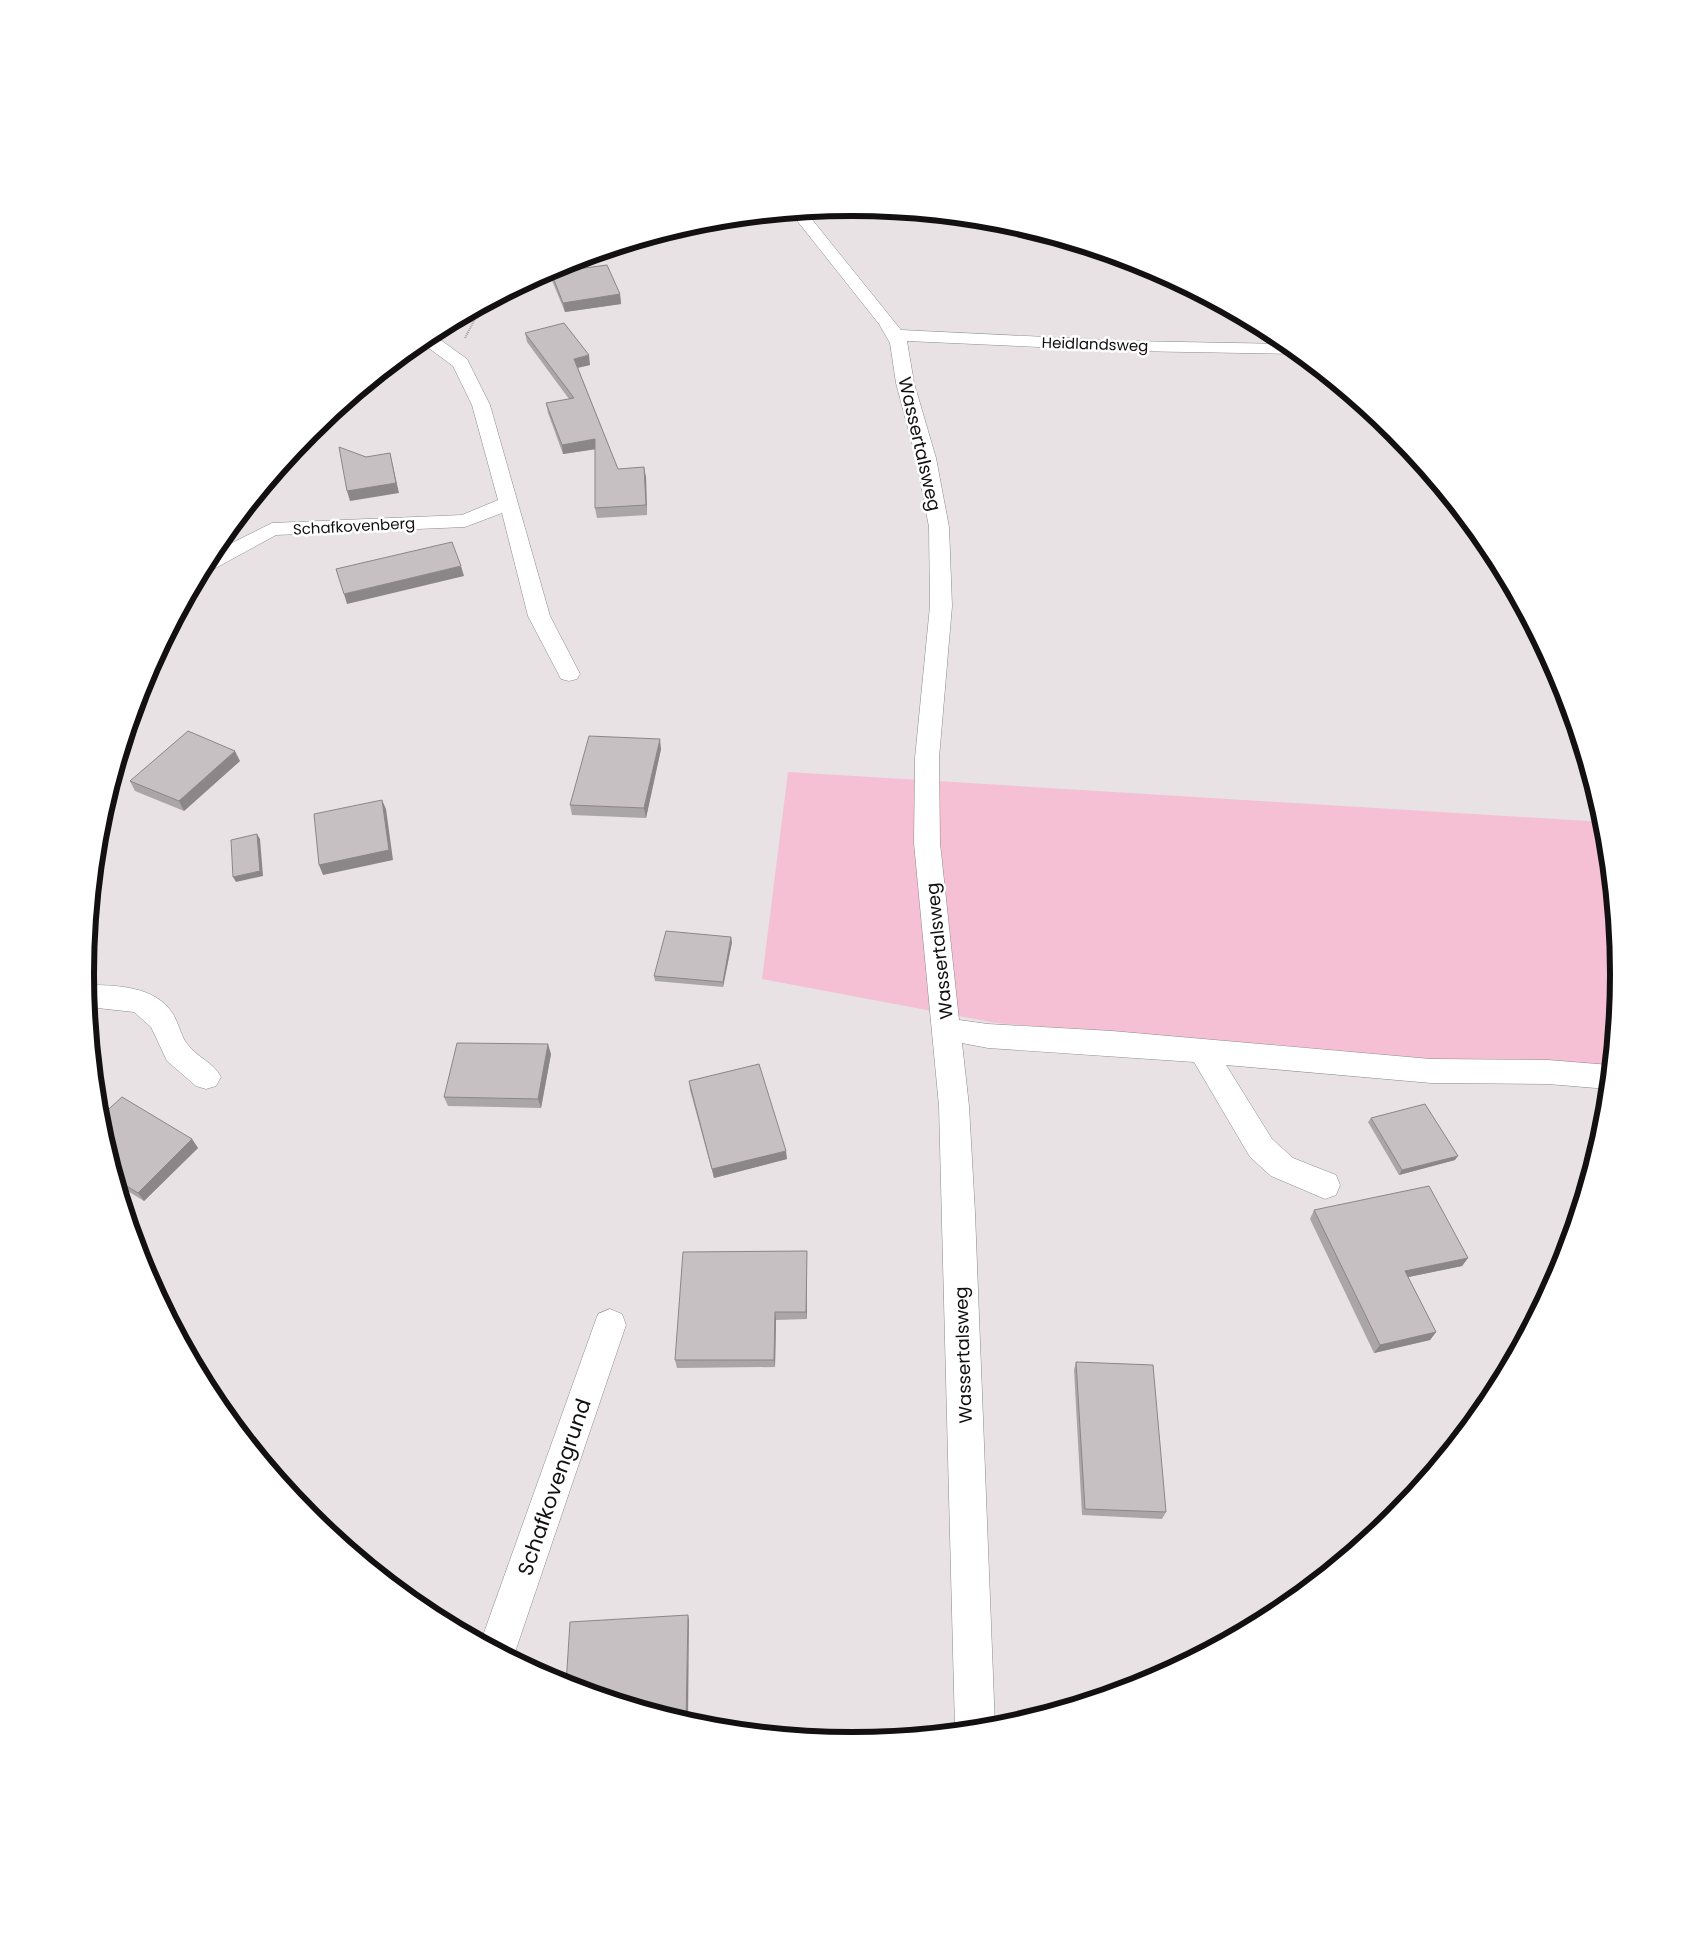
<svg xmlns="http://www.w3.org/2000/svg" width="1704" height="1948" font-family="Poppins,sans-serif">
	<rect width="100%" height="100%" fill="#e8e2e4"/>
	<path fill="#f5bfd4" d="M788,772l816,50 15,152 -10,103 -613,-54 -234,-44z"/>
	<g fill="none" stroke-linecap="round" stroke-linejoin="round">
		<g stroke="#8e898b" stroke-width="1">
			<path id="minor" d="M806,212l95,118 228,11 159,3 12,10 -171,-3 -222,-10 7,42 22,75 13,69 3,79 -13,152 1,85 19,177 29,4 124,7 319,28 117,1 62,5 -2,24 -60,-5 -117,-1 -205,-18 46,74 21,19 43,17 4,10 -4,10 -11,4 -54,-23 -21,-19 -56,-95 -206,-14 -26,-5 7,63 6,107 20,514 -39,4 -1,-2 -16,-623 -25,-263 1,-85 15,-152 -1,-79 -13,-69 -20,-75 -6,-40 -11,-19 -88,-111z
				M425,337l17,4 25,18 23,46 60,211 30,58 -3,5 -8,2 -8,-2 -33,-63 -26,-103 -37,14 -189,8 -64,35 -10,1 10,-18 60,-30 190,-8 36,-15 -26,-95 -19,-39 -23,-17 -15,-4z
				M86,985c30,0 70,1 87,29 6,10 8,23 15,31 10,13 25,17 33,32l-5,9 -10,3 -10,-3 -29,-25 -16,-34 -17,-15 -46,-5z
				M610,1309l12,5 4,11 -113,333 -32,-17 113,-316 4,-11z"/>
		</g>
		<path stroke="#a19d9e" stroke-width="2" stroke-dasharray="1 1" stroke-linecap="butt" d="M465,338l16,-31"/>
		<use href="#minor" fill="#fff" fill-rule="evenodd"/>
	</g>
	<path fill="#aaa5a7" d="M559,265l18,4 43,25 1,10 -56,8 -17,-41z
		M525,333l65,32 -12,3 40,101 28,8 1,38 -50,3 -2,-10v-59l-32,5 -15,-41 -2,-10 23,-4 -42,-57z
		M661,749l-15,69 -74,-3 -2,-10z
		M240,761l-56,50 -49,-20 -5,-10z
		M732,942l-9,45 -68,-6 -1,-5z
		M551,1054l-10,54 -93,-2 -4,-9z
		M689,1081l98,78 -73,19 -24,-88z
		M1371,1118l84,42 -56,15 -31,-53z
		M100,1123l92,16 6,9 -54,53 -26,-16z
		M1314,1210l154,48 -6,8 -54,11 28,55 -6,8 -56,13 -64,-134z
		M807,1259v60l-31,1 -1,47 -98,1 -2,-8z
		M1076,1362l90,150 -4,7 -80,-4 -8,-145z"/>
	<path fill="#8b8688" d="M620,294l1,10 -56,8 -2,-9z
		M589,355l1,10 -14,3 -2,-9z
		M342,405l1,4h-6z
		M595,439l2,10 -34,5 -1,-9z
		M390,453l9,40 -49,8 -3,-10z
		M644,467l2,10 1,38 -1,-10z
		M461,566l3,10 -117,28 -3,-10z
		M660,739l1,10 -15,69 -2,-10z
		M235,751l5,10 -56,50 -5,-10z
		M382,800l4,9 7,51 -70,15 -4,-10z
		M257,834l3,5 3,37 -27,6 -3,-5z
		M731,937l1,5 -9,45v-5z
		M548,1044l3,10 -10,54 -3,-9z
		M192,1139l6,9 -54,53 -6,-8z
		M786,1151l1,8 -73,19 -2,-9z
		M1458,1156l-3,4 -56,15 3,-5z
		M807,1251v68l-1,-7z
		M1468,1258l-6,8 -63,13 6,-8z
		M775,1312l1,8 -1,47 -1,-7z
		M1436,1332l-6,8 -56,13 6,-8z
		M688,1615l1,5 -1,102 -2,-1z"/>
	<path fill="#c6c0c2" stroke="#8b8688" d="M573,261l4,8 30,-4 13,29 -57,9 -13,-33 9,-5z
		M564,323l25,32 -15,4 44,110 26,-2 2,38 -51,3v-69l-33,6 -16,-42 28,-5 -49,-65z
		M339,447l27,10 24,-4 6,30 -49,8z
		M452,542l9,24 -117,28 -8,-25z
		M188,731l47,20 -56,50 -49,-20z
		M589,736l71,3 -16,69 -74,-3z
		M382,800l7,50 -70,15 -5,-51z
		M257,834l3,37 -27,6 -2,-37z
		M666,931l65,6 -8,45 -69,-6z
		M457,1043l91,1 -10,55 -94,-2z
		M759,1064l27,87 -74,18 -23,-88z
		M122,1097l70,42 -54,54 -21,-13 -17,-57 -1,-5z
		M1425,1104l33,52 -56,14 -31,-52z
		M1429,1186l39,72 -63,13 31,61 -56,13 -66,-135z
		M807,1251l-1,61h-31l-1,48h-99l8,-108z
		M1076,1362l77,3 13,147 -81,-3z
		M688,1615l-2,106 -120,-36 4,-63z"/>
	<g text-anchor="middle" dominant-baseline="central" stroke-width="5" stroke-linejoin="round" paint-order="stroke">
		<g font-size="15" fill="#121011" stroke="#fff">
			<text transform="translate(1095 344) rotate(2)">Heidlandsweg</text>
			<text transform="translate(354 526) rotate(-3)">Schafkovenberg</text>
		</g>
		<g font-size="18" fill="#121011" stroke="#fff">
			<text transform="translate(920 444) rotate(77)">Wassertalsweg</text>
			<text transform="translate(939 951) rotate(-96)">Wassertalsweg</text>
			<text transform="translate(963 1355) rotate(-92)">Wassertalsweg</text>
		</g>
		<g font-size="21" fill="#121011" stroke="#fff">
			<text transform="translate(554 1487) rotate(-71)">Schafkovengrund</text>
		</g>
	</g>
	<path d="M0 0H1704V1948H0ZM94 974a758 758 0 1 1 1516 0a758 758 0 1 1-1516 0Z" fill="#fff" fill-rule="evenodd"/>
	<path fill="none" stroke="#121011" stroke-width="6" d="M94 974a758 758 0 1 1 1516 0a758 758 0 1 1-1516 0Z"/>
</svg>
